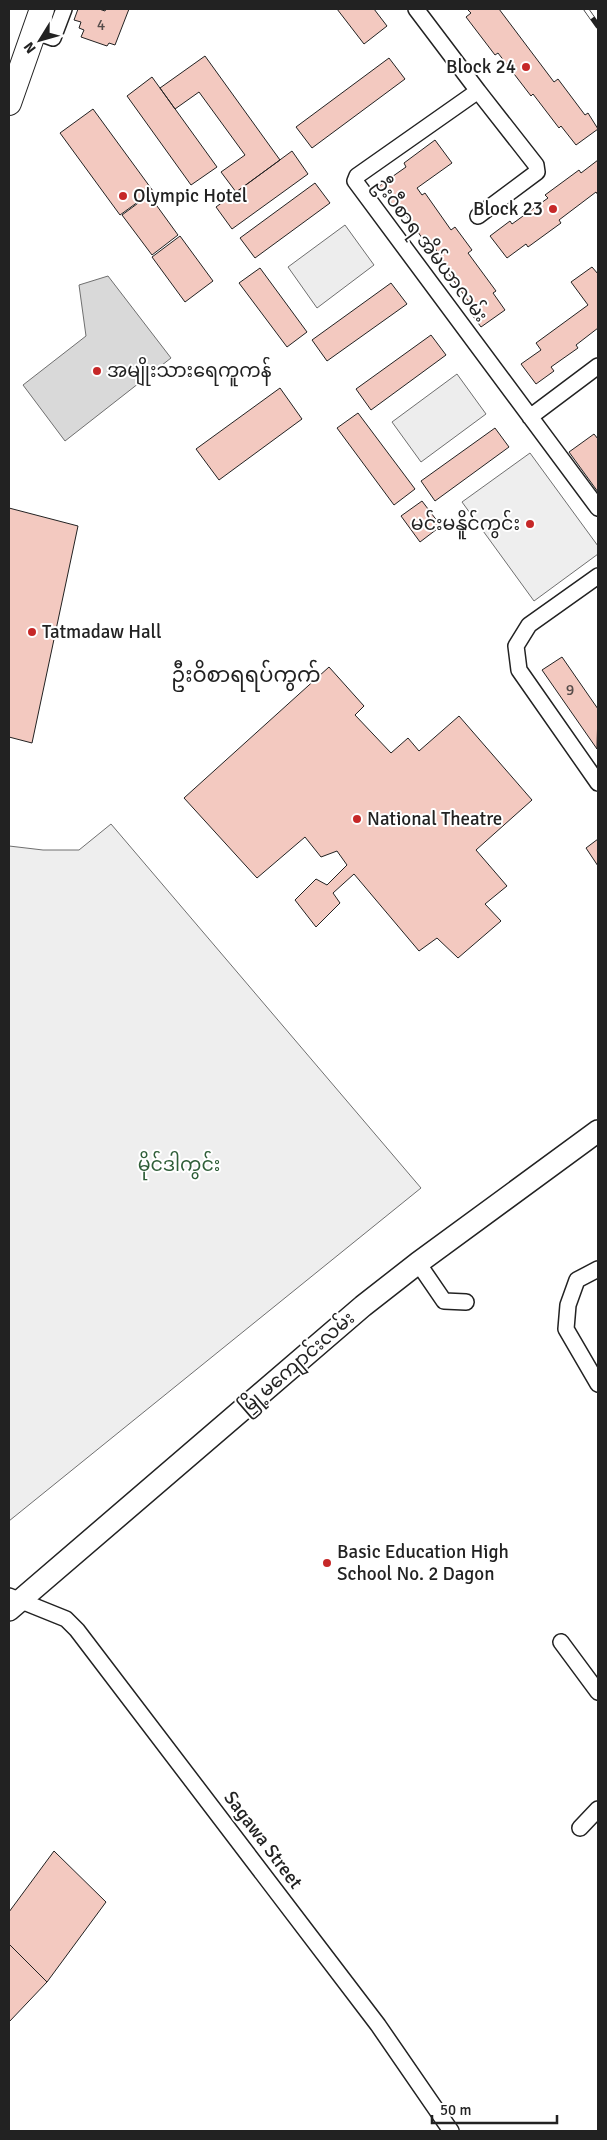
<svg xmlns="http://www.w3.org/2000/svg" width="607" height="2140" font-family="Signika,'Noto Sans Myanmar',sans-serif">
	<rect width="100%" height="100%" fill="#fff"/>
	<path fill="#eee" stroke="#6f6f6f" d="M530,453l68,93v8l-64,47 -72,-99z
		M111,824l310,364 -412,333v-675l34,4h36z"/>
	<path fill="#ededed" stroke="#6f6f6f" d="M345,225l29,40 -57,43 -29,-41z
		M457,374l29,40 -65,48 -29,-40z"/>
	<path fill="#d9d9d9" stroke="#6f6f6f" d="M108,276l63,82 -106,83 -42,-56 63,-49 -7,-51z"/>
	<path fill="#f3c9c0" stroke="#222" d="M78,9h21l6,2 1,-2h23l-14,36 -6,-2 -2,3 -26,-9 3,-7 -5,-2 2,-6 -7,-2z
		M337,9h37l13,17 -23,18z
		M467,9h32l55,73 4,-3 27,36 3,-2 10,16 -22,16 -15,-19 -2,2 -26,-34 -2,2 -33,-43 -3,2 -29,-38 5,-4z
		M205,56l75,104 -44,32 -15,-20 24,-17 -46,-63 -24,17 -15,-21z
		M389,58l16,21 -93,69 -16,-21z
		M152,77l65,90 -26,18 -64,-89z
		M93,109l60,82 -33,24 -60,-82z
		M435,140l17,23 -35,25 5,7 3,-2 26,37 4,-3 17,23 -4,3 28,38 -3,2 12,17 -24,17 -11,-15 4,-3 -26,-36 3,-2 -22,-31 -4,2 -25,-35 -3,3 -18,-24 27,-19 -2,-4z
		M292,151l16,23 -76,55 -16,-22z
		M598,160v35l-2,-3 -37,28 2,3 -33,24 -2,-3 -19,14 -17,-22 20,-15 2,3 36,-26 -3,-3 34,-25 2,3z
		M315,183l15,20 -75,55 -15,-20z
		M149,195l29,40 -26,20 -30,-40z
		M180,236l33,45 -28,21 -33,-45z
		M592,267l6,7v54l-22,17 2,3 -27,19 3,4 -18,13 -15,-20 20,-14 -5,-7 52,-38 -17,-23z
		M260,268l47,64 -20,15 -48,-64z
		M391,283l16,21 -80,57 -15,-21z
		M431,335l15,20 -75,55 -15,-21z
		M280,388l22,31 -83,61 -23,-31z
		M358,413l57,76 -21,16 -57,-77z
		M495,428l14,19 -74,54 -14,-20z
		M594,434l4,5v53l-29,-40z
		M422,501l19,25 -21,16 -19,-26z
		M9,508l69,18 -46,217 -23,-6z
		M562,657l36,52 -1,40 -55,-79z
		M329,667l35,39 -9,9 36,38 17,-15 11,13 40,-35 73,84 -56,50 31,36 -22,18 16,17 -43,37 -21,-20 -18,13 -65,-77 -21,19 7,10 -24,24 -21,-27 21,-21 11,6 20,-20 -10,-14 -16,6 -16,-20 -48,41 -73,-80z
		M598,839v27l-12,-18z
		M54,1851l52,51 -59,80 -38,-38v-32z
		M9,1944l38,38 -38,40z"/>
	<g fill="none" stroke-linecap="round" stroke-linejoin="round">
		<g stroke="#222" stroke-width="18">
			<path id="street" d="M416,9l62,82 -121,85 -2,5 243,327
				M34,31l19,7 11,-29
				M478,91l58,74 1,7 -59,44
				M530,417l68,-51
				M598,576l-69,49 -13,21 3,24 79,113
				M418,1263l26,38 22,1
				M598,1269l-21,11 -9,25 -2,24 32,55
				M9,1596l57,23 11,11 301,395 73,106
				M561,1642l37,50
				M580,1828l18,-19"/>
		</g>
		<g stroke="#222" stroke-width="24">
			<path id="secondary" d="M9,1610l354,-304 55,-43 180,-132"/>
		</g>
		<g stroke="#222" stroke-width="26">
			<path id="primary" d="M9,103l33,-94"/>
		</g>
		<use href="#street" stroke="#fff" stroke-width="15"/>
		<use href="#secondary" stroke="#fff" stroke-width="21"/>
		<use href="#primary" stroke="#fff" stroke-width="24"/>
		<g stroke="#222" stroke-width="5.5">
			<path id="rail" d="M586,9l12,17"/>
		</g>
		<use href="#rail" stroke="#fff" stroke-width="4" stroke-dasharray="11" stroke-linecap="butt"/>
	</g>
	<g fill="#c62828" stroke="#fff" stroke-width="2">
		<circle cx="526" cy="67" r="5"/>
		<circle cx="123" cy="196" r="5"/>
		<circle cx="553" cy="209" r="5"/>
		<circle cx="97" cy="371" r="5"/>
		<circle cx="530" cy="524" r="5"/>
		<circle cx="32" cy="632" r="5"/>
		<circle cx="357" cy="819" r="5"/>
		<circle cx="327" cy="1563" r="5"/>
	</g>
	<g text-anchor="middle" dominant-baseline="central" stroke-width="4" stroke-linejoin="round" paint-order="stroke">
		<g font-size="16" fill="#564c4a">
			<text x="101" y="25">4</text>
			<text x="570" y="690">9</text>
		</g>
		<g font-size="19" fill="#222" stroke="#fff" text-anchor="start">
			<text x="516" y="67" text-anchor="end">Block 24</text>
			<text x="133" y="196">Olympic Hotel</text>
			<text x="543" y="209" text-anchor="end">Block 23</text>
			<text x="107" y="371">အမျိုးသားရေကူကန်</text>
			<text x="520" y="524" text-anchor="end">မင်းမနိူင်ကွင်း</text>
			<text x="42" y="632">Tatmadaw Hall</text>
			<text x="367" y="819">National Theatre</text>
			<text x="337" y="1552">Basic Education High<tspan x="337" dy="22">School No. 2 Dagon</tspan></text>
		</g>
		<g font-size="19" fill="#222" stroke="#fff">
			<text transform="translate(431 250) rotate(53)">ဦးဝီစာရ အိမ်ယာလမ်း</text>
			<text transform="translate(297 1363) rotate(-41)">မြို့မကျောင်းလမ်း</text>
			<text transform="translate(263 1840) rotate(53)">Sagawa Street</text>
		</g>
		<g font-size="19" fill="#2f5e38" stroke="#fff">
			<text x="179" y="1165">မိုင်ဒါကွင်း</text>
		</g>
		<g font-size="21" fill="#222" stroke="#fff">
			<text x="246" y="675">ဦးဝိစာရရပ်ကွက်</text>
		</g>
	</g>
	<rect width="607" height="2140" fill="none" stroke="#222222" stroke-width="20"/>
	<g transform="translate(40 40) rotate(233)" stroke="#ffffff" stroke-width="4" paint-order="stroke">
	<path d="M0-4L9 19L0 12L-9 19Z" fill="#222222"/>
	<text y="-8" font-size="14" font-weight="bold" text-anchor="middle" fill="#222222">N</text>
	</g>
	<path d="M432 2115v8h125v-8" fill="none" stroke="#222222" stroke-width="2.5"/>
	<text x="440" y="2115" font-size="15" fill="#222222" stroke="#ffffff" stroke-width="4" paint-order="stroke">50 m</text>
</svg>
